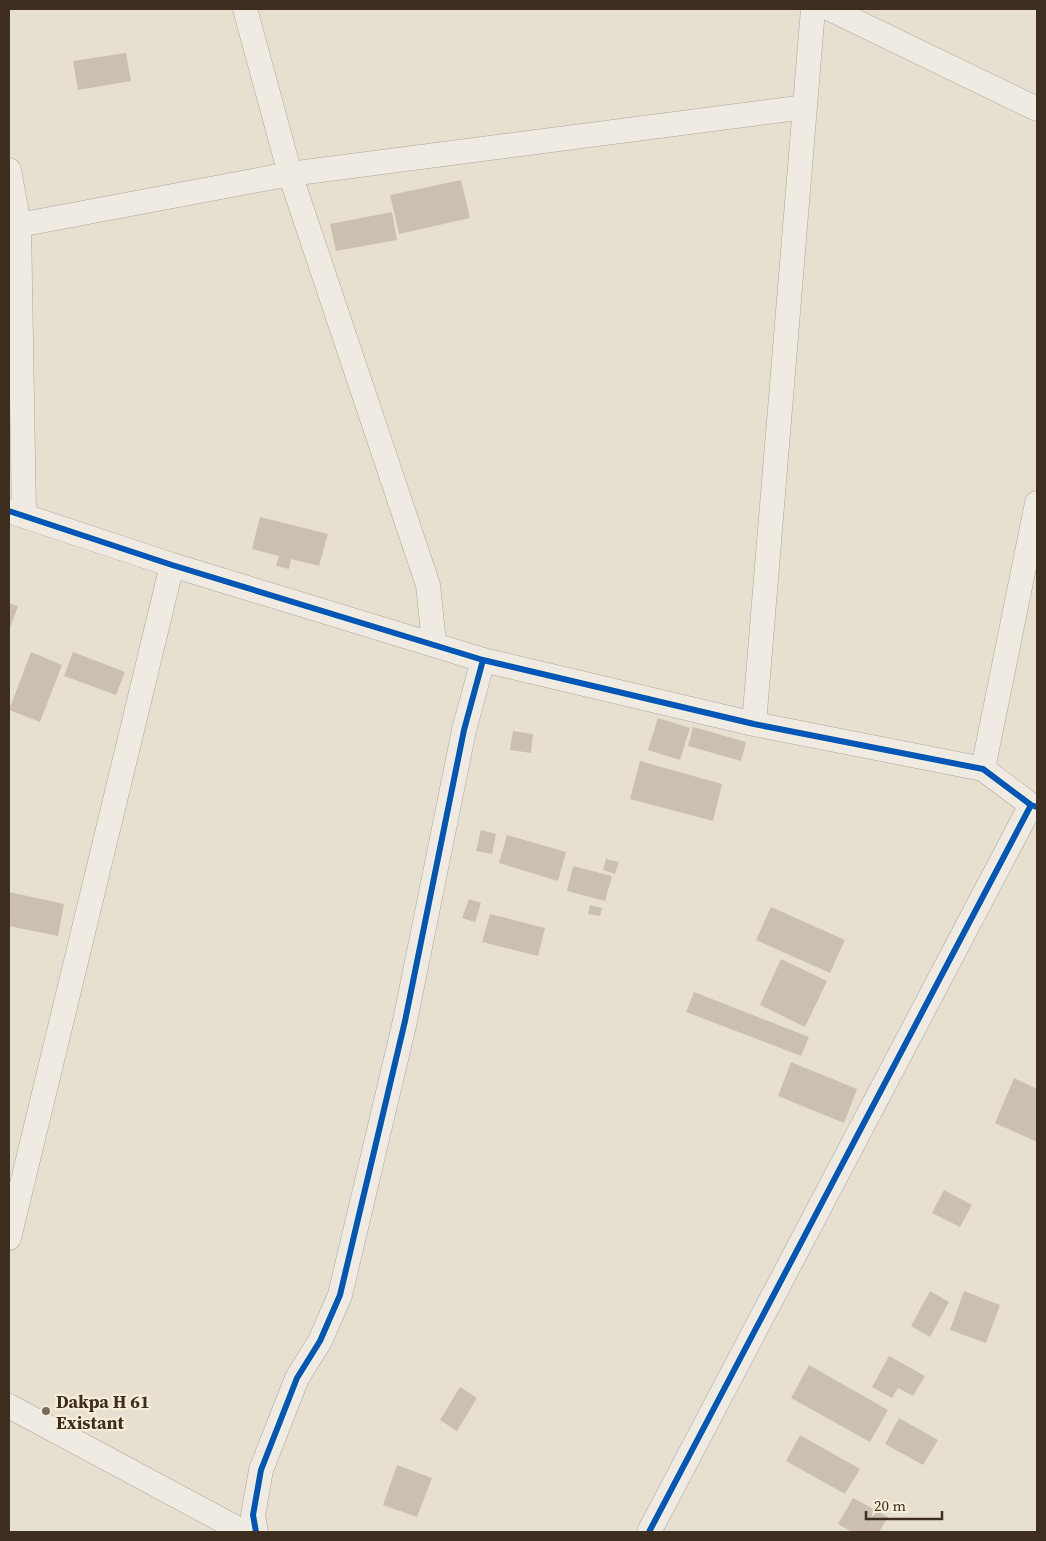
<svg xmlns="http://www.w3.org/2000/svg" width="1046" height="1541" font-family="'Source Serif 4',serif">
	<rect width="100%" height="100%" fill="#e7e0d1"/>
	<path fill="#cbbfb2" d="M126,53l5,28 -53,9 -5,-29z
		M461,180l9,38 -71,16 -9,-39z
		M392,212l5,28 -61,11 -6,-27z
		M260,517l68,17 -9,32 -28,-7 -2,10 -13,-3 3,-10 -27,-7z
		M9,603l9,3 -9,25z
		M31,652l31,13 -22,57 -31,-12z
		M73,652l52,20 -9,23 -52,-19z
		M658,718l32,10 -10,32 -32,-10z
		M693,727l53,15 -5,19 -53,-15z
		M513,731l20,3 -2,19 -21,-3z
		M640,761l82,23 -9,37 -83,-22z
		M481,830l15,4 -4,20 -16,-3z
		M507,835l59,17 -8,29 -59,-18z
		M606,859l13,3 -4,12 -12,-4z
		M573,866l39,10 -7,25 -38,-10z
		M9,892l55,12 -6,32 -49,-10z
		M469,899l12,4 -6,19 -13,-4z
		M590,905l12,3 -2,8 -12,-2z
		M771,907l74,33 -15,33 -74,-33z
		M490,914l55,14 -7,28 -56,-14z
		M781,959l46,22 -22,46 -45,-22z
		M694,992l115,45 -8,19 -115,-44z
		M791,1062l66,27 -13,34 -66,-27z
		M1014,1078l23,11v53l-42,-19z
		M944,1190l28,15 -12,22 -28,-14z
		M930,1291l19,11 -19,35 -19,-11z
		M964,1291l36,14 -14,38 -36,-13z
		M889,1356l36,20 -12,20 -15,-8 -6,10 -20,-11z
		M809,1365l79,45 -18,32 -79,-44z
		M460,1387l17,11 -20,33 -17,-11z
		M899,1418l39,22 -15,25 -38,-21z
		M800,1435l60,34 -15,25 -59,-33z
		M397,1465l35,13 -15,39 -34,-12z
		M853,1498l35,19 -9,15h-27l-14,-8z"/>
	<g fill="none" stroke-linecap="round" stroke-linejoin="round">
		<g stroke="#ada599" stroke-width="25">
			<path id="street" d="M245,9l45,165 138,411 6,58
				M830,9l207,100
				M9,170l10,55 5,291
				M19,225l271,-51 515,-67
				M9,511l163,54 311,95 271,64 229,45 48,36 6,2
				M754,724l59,-715
				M983,769l54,-266
				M9,1238l163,-673
				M9,1406l235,126
				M256,1532l-3,-17 8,-45 36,-92 23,-37 20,-46 65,-274 59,-291 19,-70
				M649,1532l382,-727"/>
		</g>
		<use href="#street" stroke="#efebe3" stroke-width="24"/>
		<g stroke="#f7eed8" stroke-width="9">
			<path id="cycleway" d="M9,511l163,54 311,95 271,64 229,45 48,36 6,2
				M256,1532l-3,-17 8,-45 36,-92 23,-37 20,-46 65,-274 59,-291 19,-70
				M649,1532l382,-727"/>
		</g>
		<use href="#cycleway" stroke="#0057b8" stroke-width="6"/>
	</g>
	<circle fill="#786c5e" stroke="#f7eed8" stroke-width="2" cx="46" cy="1411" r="5"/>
	<g text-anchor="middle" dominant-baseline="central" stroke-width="4.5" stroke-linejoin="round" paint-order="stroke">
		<g font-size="18" font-weight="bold" fill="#3d2e20" stroke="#f7eed8" text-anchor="start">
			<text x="56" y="1401">Dakpa H 61<tspan x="56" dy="21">Existant</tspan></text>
		</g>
	</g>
	<rect width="1046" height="1541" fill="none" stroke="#3d2e20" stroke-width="20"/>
	<path d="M866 1511v8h76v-8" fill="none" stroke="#3d2e20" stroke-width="2.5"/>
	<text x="874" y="1511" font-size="15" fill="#3d2e20" stroke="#f7eed8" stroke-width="4" paint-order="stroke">20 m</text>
</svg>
